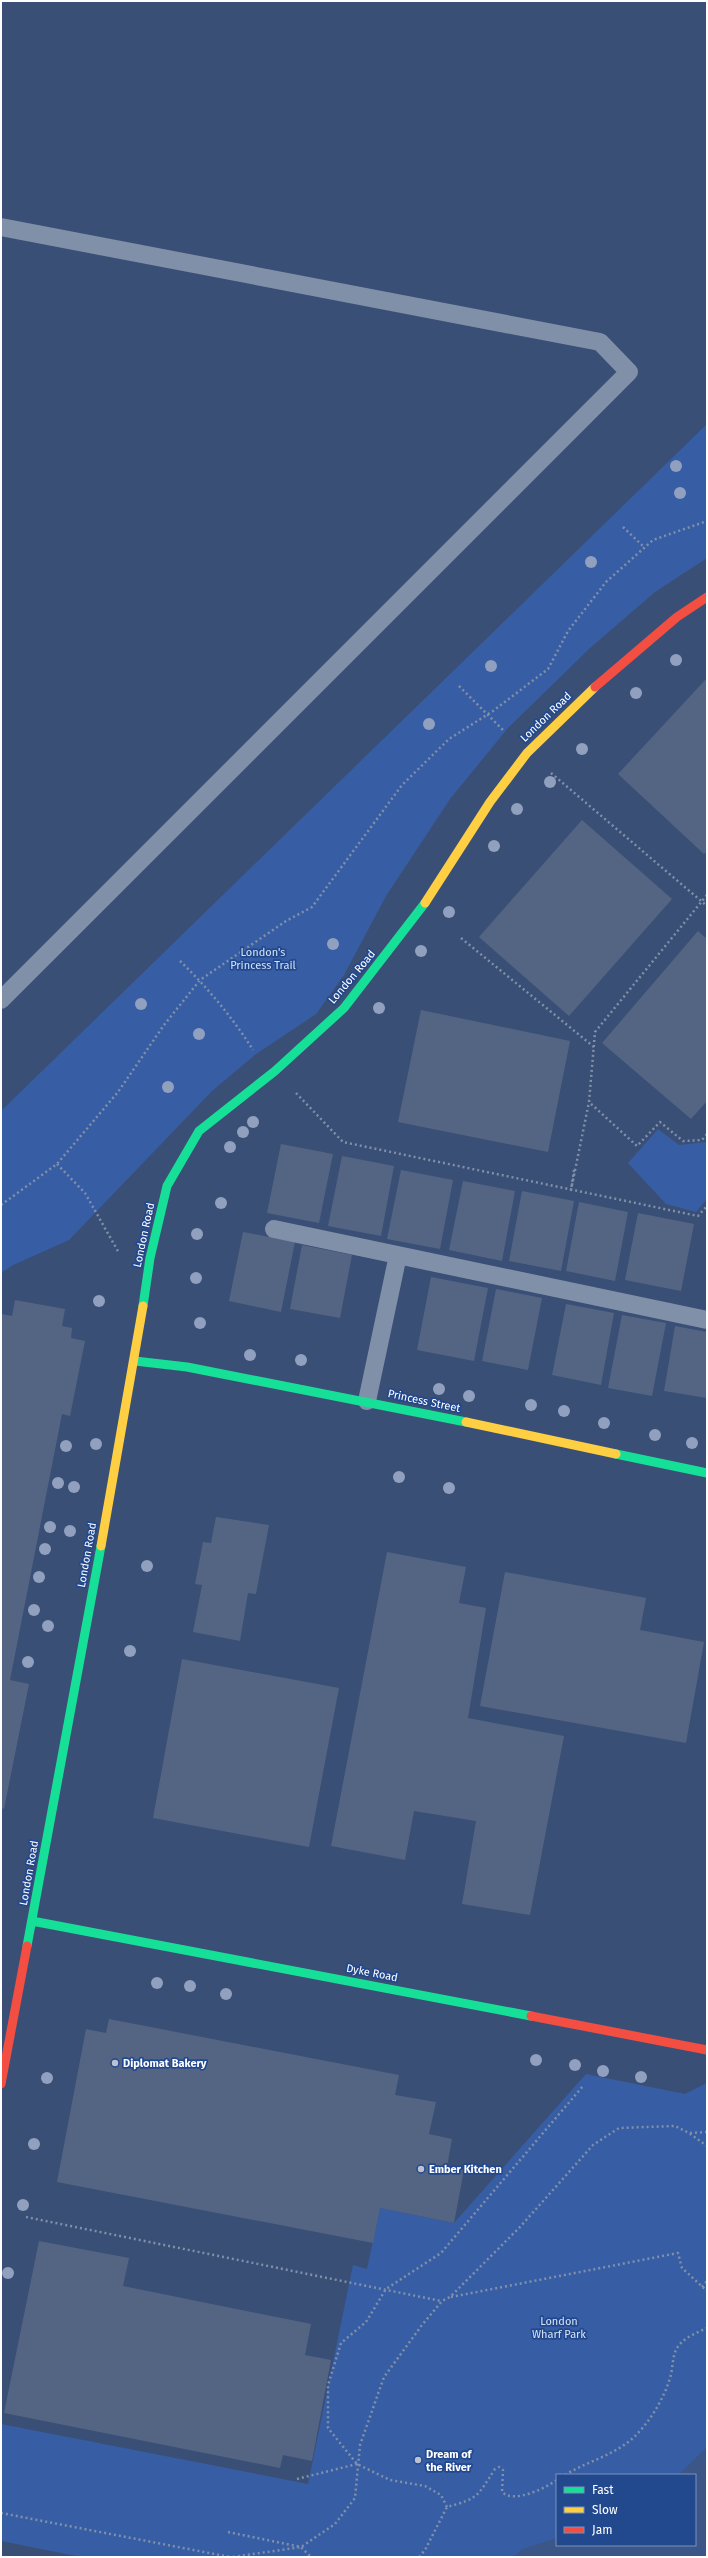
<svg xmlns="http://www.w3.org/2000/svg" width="708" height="2558" font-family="'Fira Sans',sans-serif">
	<rect width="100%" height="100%" fill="#3a4f76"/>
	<path fill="#375ea4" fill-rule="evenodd" d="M707,424v134l-52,34 -65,56 -82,80 -58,71 -64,97 -42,79 -28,39 -60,40 -44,37 -143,149 -56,25 -12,8v-162z
		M658,1129l21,16 28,-3v57l-11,13 -30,-8 -38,-41z
		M586,2074l99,20 22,-11v474h-626l-80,-16v-117l307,60 45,-219 14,4 13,-61 74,15zM557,2475h138v70h-138z"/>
	<path fill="#3c5688" d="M707,2447v110h-194l9,-8 35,-11v7h138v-70h-17z"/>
	<path fill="#546584" d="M707,678v173l-3,3 -86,-80z
		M582,820l90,79 -103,117 -90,-79z
		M698,931l9,8v162l-16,18 -89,-76z
		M421,1010l149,31 -22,111 -150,-30z
		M281,1144l52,10 -14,69 -52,-10z
		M342,1156l52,10 -13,70 -53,-10z
		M401,1170l52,10 -13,69 -53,-10z
		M463,1181l52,10 -13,70 -53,-11z
		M522,1191l52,10 -13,70 -52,-10z
		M579,1202l49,10 -13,69 -49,-10z
		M638,1213l56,11 -13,67 -56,-11z
		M243,1232l52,10 -14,70 -52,-11z
		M302,1245l50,10 -12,63 -50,-9z
		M431,1277l57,11 -14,73 -57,-11z
		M496,1289l46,9 -14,72 -46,-9z
		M15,1300l50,9 -3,17 10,2 -1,10 14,3 -15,75 -8,-2 -52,266 19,4 -25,125 -3,-1v-494l11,2z
		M566,1304l48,9 -13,72 -49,-10z
		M622,1315l44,8 -14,73 -44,-8z
		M675,1326l32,6v66l-43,-7z
		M216,1517l53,8 -13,69 -8,-1 -8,48 -47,-9 9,-47 -7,-1 8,-42 8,1z
		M387,1552l79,15 -7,36 27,5 -18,110 96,18 -34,179 -68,-11 14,-83 -62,-10 -9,49 -74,-14z
		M505,1572l141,26 -6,32 64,12 -18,101 -206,-37z
		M182,1659l157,29 -30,159 -156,-29z
		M109,2019l290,56 -4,20 41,7 -7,32 23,5 -5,28 17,3 -10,53 -74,-15 -7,35 -316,-61 29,-153 20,4z
		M39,2241l90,17 -6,28 188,38 -6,31 26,5 -19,101 -29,-6 -3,13 -276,-55z"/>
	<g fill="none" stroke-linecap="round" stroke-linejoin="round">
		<path stroke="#8190a9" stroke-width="2.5" stroke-dasharray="2 3" stroke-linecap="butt" d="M623,527l21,20
			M459,686l45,45
			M551,773l156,133
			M707,895l-112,137 -6,70 48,44 23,-24 23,19 19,-1 5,-6
			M461,938l133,109
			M180,961c27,26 53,57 73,89
			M296,1093l47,49 355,74 9,-10
			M57,1164l28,29 34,60
			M574,1170l-3,20 18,-88
			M1,1205l56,-41 61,-72 46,-67 36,-45 86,-59 26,-14 90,-122 47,-46 44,-28 55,-42 20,-38 38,-49 47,-42 54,-19
			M690,2133l17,-1
			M26,2217l415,84
			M702,2287l5,-6
			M451,2297l227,-44 4,15 25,23
			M565,2475c24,-15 53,-20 73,-42 14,-15 26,-35 32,-55 3,-9 2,-22 7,-30 6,-10 19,-15 30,-20
			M297,2479l60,-15
			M447,2507l-6,-12 -16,-9 -35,-6 -33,-16 -29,-36v-43l13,-42 25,-21 20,-33 55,-36 142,-167
			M1,2513l229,44
			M228,2532l73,15 10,10
			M233,2557l68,-10 34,-23 20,-26 5,-53 24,-68 38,-52 20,-24 8,-4 70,-70 73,-82 26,-17 56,-2 14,7 18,13
			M419,2557l6,-7 22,-43c33,-9 30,-11 48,-38l4,-2 4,3 -1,22c12,12 43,-4 55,-12"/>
		<path stroke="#8190a9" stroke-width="18" d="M1,227l599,115 29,30 -628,628
			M274,1229l433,91
			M367,1401l31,-146"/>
		<path stroke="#16e098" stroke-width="9" d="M143,1306l7,-48 17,-72 32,-55 76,-60 69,-63 81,-105
			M135,1361l52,6 279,55
			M616,1454l91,19
			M32,1921l499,95
			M27,1946l74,-400"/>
		<path stroke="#ffcf43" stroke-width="9" d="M425,903l65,-101 37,-49 68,-66
			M466,1422l150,32
			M101,1546l42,-240"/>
		<path stroke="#f24e42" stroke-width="9" d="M595,687l82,-70 30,-20
			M531,2016l176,34
			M1,2084l26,-138"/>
	</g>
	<g fill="#90a0be">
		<circle cx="676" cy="466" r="6"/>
		<circle cx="680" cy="493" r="6"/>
		<circle cx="591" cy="562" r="6"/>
		<circle cx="676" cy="660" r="6"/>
		<circle cx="491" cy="666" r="6"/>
		<circle cx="636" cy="693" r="6"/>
		<circle cx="429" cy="724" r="6"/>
		<circle cx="582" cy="749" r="6"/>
		<circle cx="550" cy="782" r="6"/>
		<circle cx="517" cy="809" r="6"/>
		<circle cx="494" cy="846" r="6"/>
		<circle cx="449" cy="912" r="6"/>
		<circle cx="333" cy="944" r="6"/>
		<circle cx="421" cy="951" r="6"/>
		<circle cx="141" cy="1004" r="6"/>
		<circle cx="379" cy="1008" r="6"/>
		<circle cx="199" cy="1034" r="6"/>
		<circle cx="168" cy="1087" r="6"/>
		<circle cx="253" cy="1122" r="6"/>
		<circle cx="243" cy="1132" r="6"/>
		<circle cx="230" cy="1147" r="6"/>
		<circle cx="221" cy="1203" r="6"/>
		<circle cx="197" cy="1234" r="6"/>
		<circle cx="196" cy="1278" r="6"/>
		<circle cx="99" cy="1301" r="6"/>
		<circle cx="200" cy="1323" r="6"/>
		<circle cx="250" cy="1355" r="6"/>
		<circle cx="301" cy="1360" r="6"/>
		<circle cx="439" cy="1389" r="6"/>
		<circle cx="469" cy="1396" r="6"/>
		<circle cx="531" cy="1405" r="6"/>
		<circle cx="564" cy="1411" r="6"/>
		<circle cx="604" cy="1423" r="6"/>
		<circle cx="655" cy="1435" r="6"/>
		<circle cx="692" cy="1443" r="6"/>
		<circle cx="96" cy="1444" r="6"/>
		<circle cx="66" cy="1446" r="6"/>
		<circle cx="399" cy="1477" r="6"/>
		<circle cx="58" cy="1483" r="6"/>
		<circle cx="74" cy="1487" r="6"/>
		<circle cx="449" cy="1488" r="6"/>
		<circle cx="50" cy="1527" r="6"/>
		<circle cx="70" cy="1531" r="6"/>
		<circle cx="45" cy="1549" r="6"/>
		<circle cx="147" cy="1566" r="6"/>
		<circle cx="39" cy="1577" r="6"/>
		<circle cx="34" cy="1610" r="6"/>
		<circle cx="48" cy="1626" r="6"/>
		<circle cx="130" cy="1651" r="6"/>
		<circle cx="28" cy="1662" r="6"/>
		<circle cx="157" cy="1983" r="6"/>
		<circle cx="190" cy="1986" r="6"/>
		<circle cx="226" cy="1994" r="6"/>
		<circle cx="536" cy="2060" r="6"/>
		<circle cx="575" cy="2065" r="6"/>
		<circle cx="603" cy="2071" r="6"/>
		<circle cx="641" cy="2077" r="6"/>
		<circle cx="47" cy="2078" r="6"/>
		<circle cx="34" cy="2144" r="6"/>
		<circle cx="23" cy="2205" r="6"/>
		<circle cx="8" cy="2273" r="6"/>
	</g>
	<g fill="#bac1cf" stroke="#22488e" stroke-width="1.5">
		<circle cx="115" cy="2063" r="4"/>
		<circle cx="421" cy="2169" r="4"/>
		<circle cx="418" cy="2460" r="4"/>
	</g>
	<g text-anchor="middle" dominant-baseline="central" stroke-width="3.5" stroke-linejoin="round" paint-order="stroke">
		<g font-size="11" fill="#fff" stroke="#22488e">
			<text transform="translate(546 717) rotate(-44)">London Road</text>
			<text transform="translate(352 977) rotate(-50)">London Road</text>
			<text transform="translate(144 1235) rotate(-78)">London Road</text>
			<text transform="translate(424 1401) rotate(12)">Princess Street</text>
			<text transform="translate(87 1555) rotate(-80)">London Road</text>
			<text transform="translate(29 1873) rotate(-80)">London Road</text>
			<text transform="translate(372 1973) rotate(11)">Dyke Road</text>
		</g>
		<g font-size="11" fill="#d6e3f9" stroke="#22488e">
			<text x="263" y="952">London's<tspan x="263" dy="13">Princess Trail</tspan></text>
			<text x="559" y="2321">London<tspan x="559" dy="13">Wharf Park</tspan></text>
		</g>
		<g font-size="11" font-weight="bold" fill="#fff" stroke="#22488e" text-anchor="start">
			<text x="123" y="2063">Diplomat Bakery</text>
			<text x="429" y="2169">Ember Kitchen</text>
			<text x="426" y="2454">Dream of<tspan x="426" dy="13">the River</tspan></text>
		</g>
	</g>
	<rect width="708" height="2558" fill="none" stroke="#ffffff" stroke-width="4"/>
	<rect x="556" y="2474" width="140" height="72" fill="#22488e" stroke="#7a91bb"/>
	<rect x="564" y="2487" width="20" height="6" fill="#16e098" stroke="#7a91bb"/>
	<text x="592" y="2494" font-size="12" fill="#ffffff">Fast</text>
	<rect x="564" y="2507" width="20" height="6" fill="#ffcf43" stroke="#7a91bb"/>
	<text x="592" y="2514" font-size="12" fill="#ffffff">Slow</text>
	<rect x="564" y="2527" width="20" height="6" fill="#f24e42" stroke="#7a91bb"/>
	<text x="592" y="2534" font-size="12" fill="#ffffff">Jam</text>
</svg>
